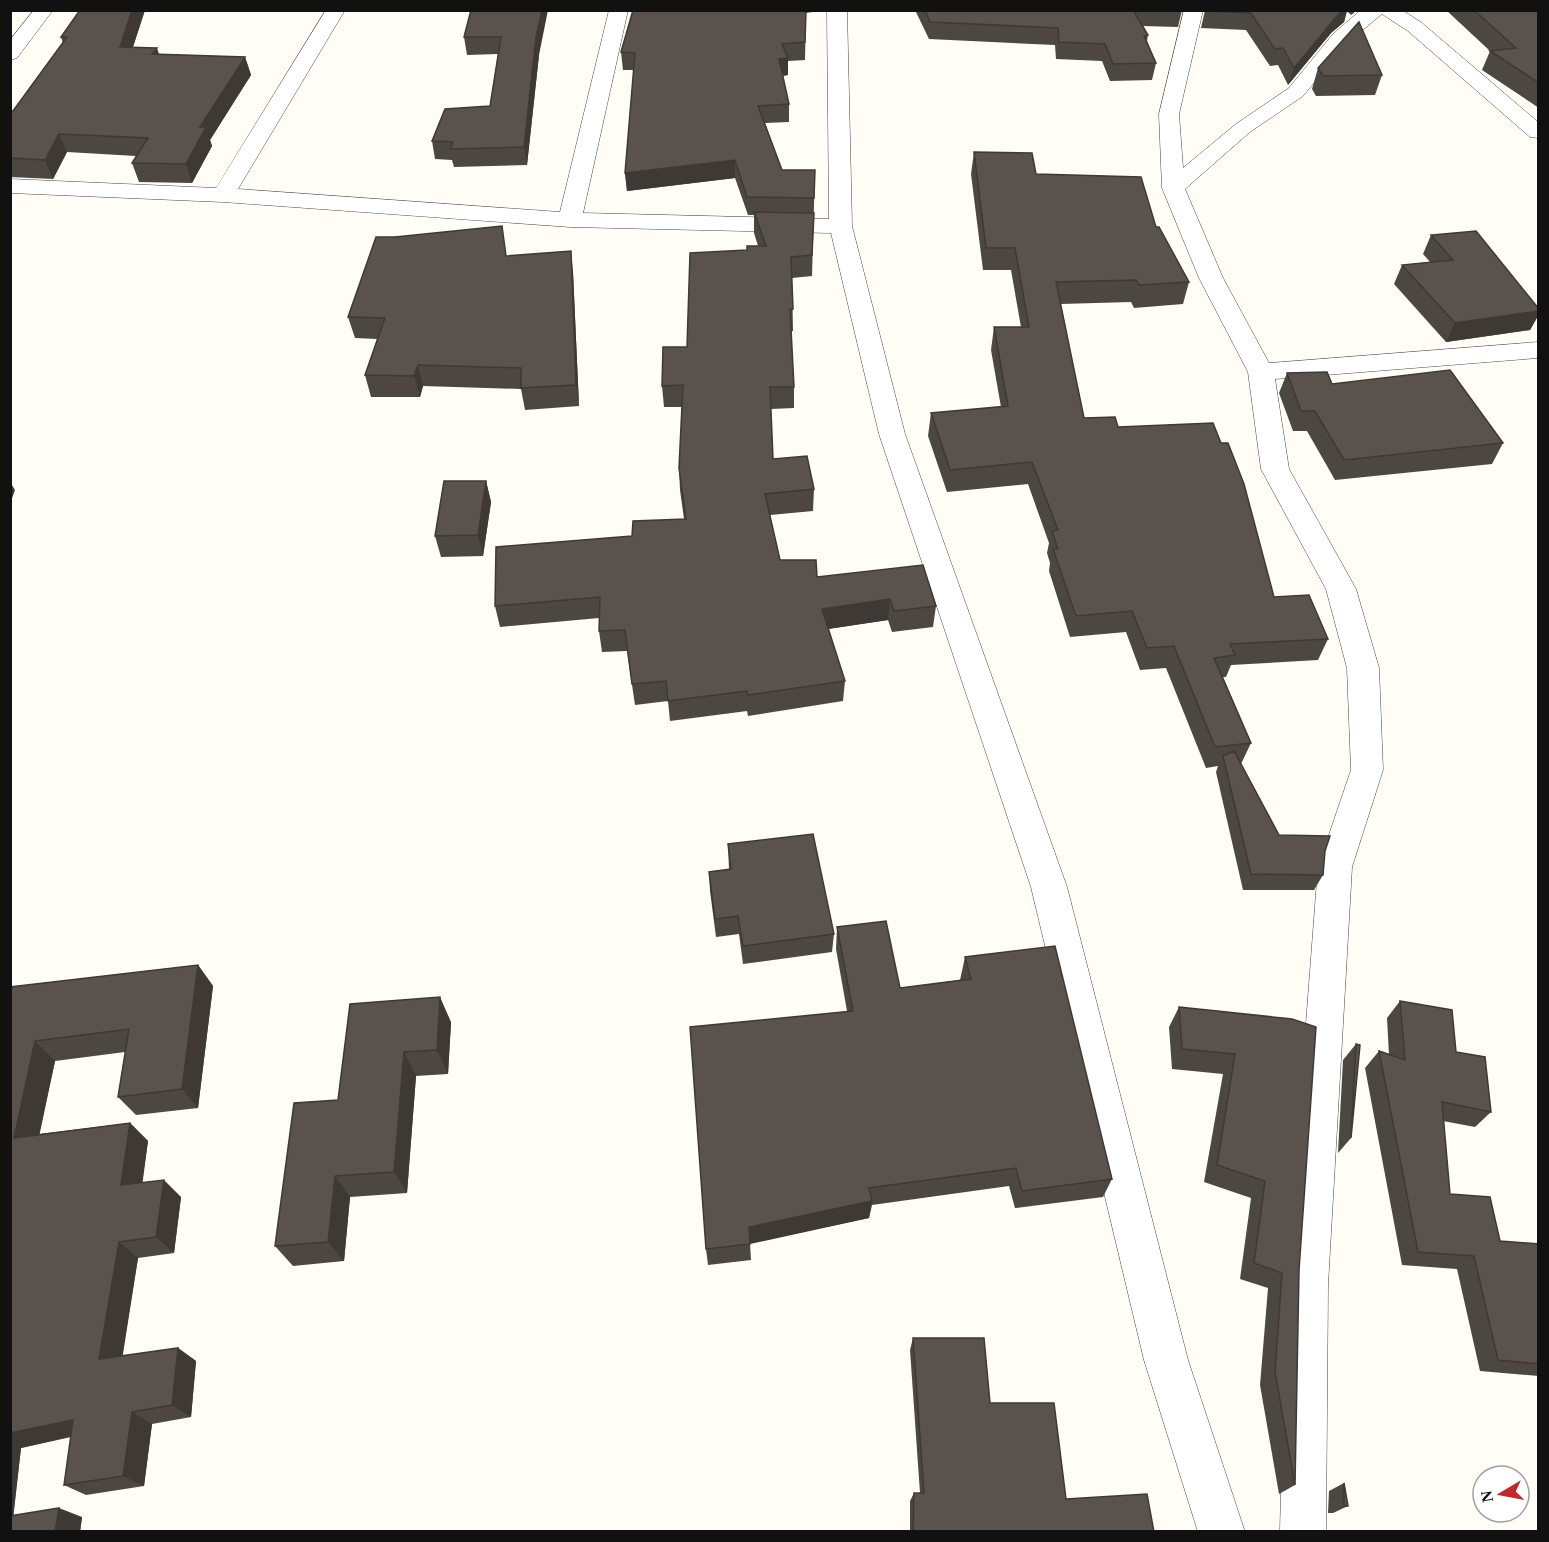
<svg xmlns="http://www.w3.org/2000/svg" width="1549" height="1542" font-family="'Times New Roman',serif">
	<rect width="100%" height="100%" fill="#fffdf5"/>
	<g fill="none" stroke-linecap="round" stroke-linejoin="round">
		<g stroke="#444" stroke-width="1">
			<path id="minor" d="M34,10h19l-36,48 -7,2v-20z
				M326,10h19l-107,179 322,23 49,-202h19l-45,203 246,6 -2,-209h20l5,216 53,208 162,453 121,473 57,172h-47l-54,-172 -113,-473 -152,-453 -48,-201 -261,-6 -347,-25 -213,-9v-14l206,9z
				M1184,10h19l-24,104 4,54 53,-44 53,-36 44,-54 28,-24h41l20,13 116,99v16l-8,-1 -122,-106 -26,-17 -35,29 -44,53 -53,36 -65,57 38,89 46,85 269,-21v16l-263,21 14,90 67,120 23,79 4,102 -31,97 -24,418 -2,247h-46l6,-247 32,-418 33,-97 -4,-102 -21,-79 -65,-120 -13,-97 -49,-94 -37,-90 -3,-74z"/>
		</g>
		<use href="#minor" fill="#fff" fill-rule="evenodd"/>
	</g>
	<path fill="#4d4742" d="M145,10l-12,37 26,7 86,3 6,18 -41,65 2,6 -20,37 -53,-1 -7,-19 4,-7 -69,-4 -14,27 -43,-2v-66h3l50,-68 -2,-6z
		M471,10l68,45 -12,110 -73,2 -2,-7 -17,-1 -3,-18 58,-35 8,-52 -31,1 -3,-18z
		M633,10h180v2l-7,1 -1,47 -17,1v14l-5,1 6,28v18l-24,1 17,47h33l-3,106 -20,2 1,53h-2l3,56v21l-23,1 2,50 41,30 -1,22 -43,4 10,45 37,17 119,29 -3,21 -41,5 -4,-12 -60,9 17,52 -2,20 -95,15 -1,-5 -77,10 -2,-20 -33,4 -8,-54 -25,1 -3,-21v-13l-99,9 -5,-21 137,-70 52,-17 -4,-29 -1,-22 3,-61h-18l-2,-21 85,-136 11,-4 -4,-13v-18h-6l-13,-37 -108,13 -2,-18 9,-103h-11l-2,-18z
		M915,10h267l-4,17 -36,-1 6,9 -1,6 9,22 -4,17 -42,1 -8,-20 -46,-2 -1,-14 -126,-6z
		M1205,10h150l-1,3 -3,2 -4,-4 -3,11 -13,11 -43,52 -10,-20 -8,1 -24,-36 -45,-2z
		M1446,10h93v98l-57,-38 8,-19z
		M1318,68l64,7 -7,20 -59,1 -4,-7z
		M974,152l62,22 120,53 33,55 -6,22 -49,4 -3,-6 -70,2 23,114 34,9 156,170 54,42 -10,21 -87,5 -5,12h-3l28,66 -10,21 38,71 46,16 -2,24 -9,15h-71l-27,-118 2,-6 -12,2 -40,-100 -26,2 -14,-38 -56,5 -21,-66 1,-8 -3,-10 2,-10 -21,-59 -81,8 -19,-56 3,-23 70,-6 -10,-57 3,-23h27l-10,-57h-28l-12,-96z
		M1431,235l108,74v5l-9,16 -84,12 -52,-58 8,-19 28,-3 -7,-8z
		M507,256l66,16 6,134 -54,4 -4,-21 -98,-3 -3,11h-49l-6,-22 12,-36 -22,-1 -7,-21z
		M1287,373l45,11 171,59 -11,21 -157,16 -28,-49h-14l-14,-38z
		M486,481l5,21 -8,54 -42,1 -6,-21z
		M728,844l106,90 -2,18 -89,12 -4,-30 -23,3 -6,-46 -1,-19 20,-2z
		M837,927l63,61 60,-8 5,-23 147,222 -9,18 -88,11 -6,-22 -137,19 -3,13 -119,25 1,17 -43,5 -2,-16 141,-238 -11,-62z
		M198,965l15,21 -15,122 -62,7 -18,-18 7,-45 -70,9 -16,73 91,-11 18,18 -6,41 39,15 -7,56 -36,5 -16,98 56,-8 18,13 -5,56 -39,7 -8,62 -58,9 -22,-10 7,-48 -50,11 -8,68 69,1 -2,15h-70v-545z
		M1400,1001l56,51 35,60 -16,15 -32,-6 7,73 50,47 39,3v132l-59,-5 -23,-102 -55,-4 -37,-197 14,-17 10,4 -2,-37z
		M350,1004l101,18 -3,52 -32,2 -9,117 -57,4 -6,64 -51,5 -18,-20 63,-146z
		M1179,1007l113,12 7,251 -4,215 -16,9 -19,-109 8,-97 -28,-9 11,-81 -47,-16 19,-108 -51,-5 -3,-42z
		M1356,1044l-5,94 -13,15 5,-93z
		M913,1338l77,65 76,96 88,33h-244v-31l4,-8h6l-10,-143z
		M1344,1483l4,23 -15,7h-5l1,-22z"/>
	<path fill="#3f3936" d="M132,10h13l-18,55 -7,-18z
		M542,10h6l-9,45 -12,110 -3,-18 12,-110z
		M1343,10h4l-3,12 -13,11 -43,52 6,-17 43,-52z
		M157,48l6,18 -11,-12z
		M245,57l6,18 -41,65 2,6 -20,37 -6,-19 14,-37z
		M788,58v17l-9,1v-17z
		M59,134l8,18 -14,27 -8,-19z
		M735,160v18l-108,13 -2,-18z
		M571,251l2,21 6,134 -3,-21z
		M1539,311v3l-9,16 -84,12 9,-19z
		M418,365l5,21 -3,11 -6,-21z
		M486,481l5,21 -8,54 -5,-21z
		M10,482l5,8 -5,14z
		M890,599l-2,21 -67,10 1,-21z
		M198,965l15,21 -15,122 -16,-19z
		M440,997l11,25 -3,52 -11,-24z
		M35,1041l20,20 -20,95 -21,-18z
		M404,1052l12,24 -9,117 -13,-21z
		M130,1123l18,18 -8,61 -19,-17z
		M335,1176l15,21 -6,64 -16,-19z
		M164,1180l17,17 -7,56 -18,-16z
		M872,1201l-3,17 -119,26 -1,-17z
		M119,1242l19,16 -18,115 -21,-14z
		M178,1348l18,13 -5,56 -19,-12z
		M132,1412l20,12 -8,62 -21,-10z
		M73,1420l22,11 -74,17 -9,81h-2v-96z
		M59,1508l23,9 -2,15h-25z"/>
	<path fill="#5a524d" stroke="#3f3936" stroke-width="1.5" d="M80,10h52l-12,37 37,1 -5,6 93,3 -45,70h6l-20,37 -54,-1 16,-25 -89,-4 -14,26 -35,-2v-47h3l54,-74h-6z
		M471,10h71l-6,27 -12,110 -74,2 3,-7 -21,-1 13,-32 45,-3 11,-69h-37z
		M633,10h173l-1,32 -23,2 6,14 -9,1 10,45 -31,2 24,64h33l-1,28 -67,-1 -12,-37 -110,13 10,-120 -14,-1z
		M925,10h208l15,25 -4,1 12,27 -43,1 -8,-20 -46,-2 -1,-14 -128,-6z
		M1205,10h138l-6,6 -43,52 -11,-20 -8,1 -24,-36 -46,-2z
		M1474,10h65v73l-49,-32 26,-3z
		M1359,22l23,53 -59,1 -5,-8z
		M974,152l58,1 4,21 105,3 15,50h3l30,55 -50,3 -3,-5 -80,2 28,136 31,-1 3,10 95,-4 8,20h7l16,41 30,113 35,-2 19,44 -98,5 5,11 -21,3 37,85 -36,4 -41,-101 -27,2 -15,-37 -56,5 -23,-67h5l-6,-18 6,-1 -26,-68 -82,8 -19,-57 77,-7 -14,-79h35l-14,-79h-29z
		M754,212l60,1 -2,42 -21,2 2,52h-3l4,78h-24l3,72 34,-3 7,33 -49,5 15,66h36l1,17 106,-12 13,41 -42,5 -4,-12 -68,10 23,72 -97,14 -1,-4 -79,10 -2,-20 -34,3 -7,-54 -26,1 1,-34 -105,9 1,-59 136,-11 1,-15 53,-2 -7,-51 4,-83 -21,1 1,-39h24l3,-94 57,-3v-4h19z
		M502,226l4,30 65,-5 5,134 -55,3v-20l-103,-3 -4,11 -49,-1 20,-57 -37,-1 28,-80h19z
		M1476,231l63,78v2l-84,12 -53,-58 51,-5 -22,-25z
		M1450,370l53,73 -159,17 -29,-49h-14l-14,-38 40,-1 5,12z
		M444,481h42l-8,54 -43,1z
		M1234,751l45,84 51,1 -5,15 -2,24 -72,-1 -28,-118z
		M813,834l21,100 -91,12 -5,-30 -23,3 -6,-47 22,-3 -3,-25z
		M886,921l14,67 71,-9 -6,-22 90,-11 57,233 -90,12 -6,-23 -147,20 3,13 -123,26 1,17 -44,5 -16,-222 163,-16 -16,-84z
		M198,965l-16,124 -64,8 11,-68 -94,12 -21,97 116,-15 -9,62 43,-5 -8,57 -37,5 -20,117 79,-11 -6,57 -40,7 -9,64 -59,9 9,-65 -63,13v-446z
		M440,997l-3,53 -33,2 -10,120 -59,4 -7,66 -53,4 19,-143 44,-3 12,-96z
		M1400,1001l52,9 4,42 29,5 6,55 -49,-10 8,92 40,3 10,44 39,3v120l-41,-4 -24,-104 -56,-4 -39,-201 26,9z
		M1179,1007l113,12 24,8 -17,243 -4,215 -20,-113 7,-99 -28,-10 11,-82 -48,-16 18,-111 -53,-5z
		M1356,1044l4,1 -9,93z
		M913,1338h71l6,65h64l12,96 81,-5 7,38h-241l1,-39h10z
		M1344,1483l4,23h-4z
		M59,1508l-4,24h-45v-16z"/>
	<rect width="1549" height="1542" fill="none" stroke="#111111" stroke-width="24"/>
	<g transform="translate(1501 1494) rotate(260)"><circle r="28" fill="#ffffff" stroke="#a0a0a0" stroke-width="1.5"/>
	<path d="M0-4.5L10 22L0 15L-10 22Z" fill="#c4262e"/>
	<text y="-9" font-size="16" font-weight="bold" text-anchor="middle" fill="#111111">N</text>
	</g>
</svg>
